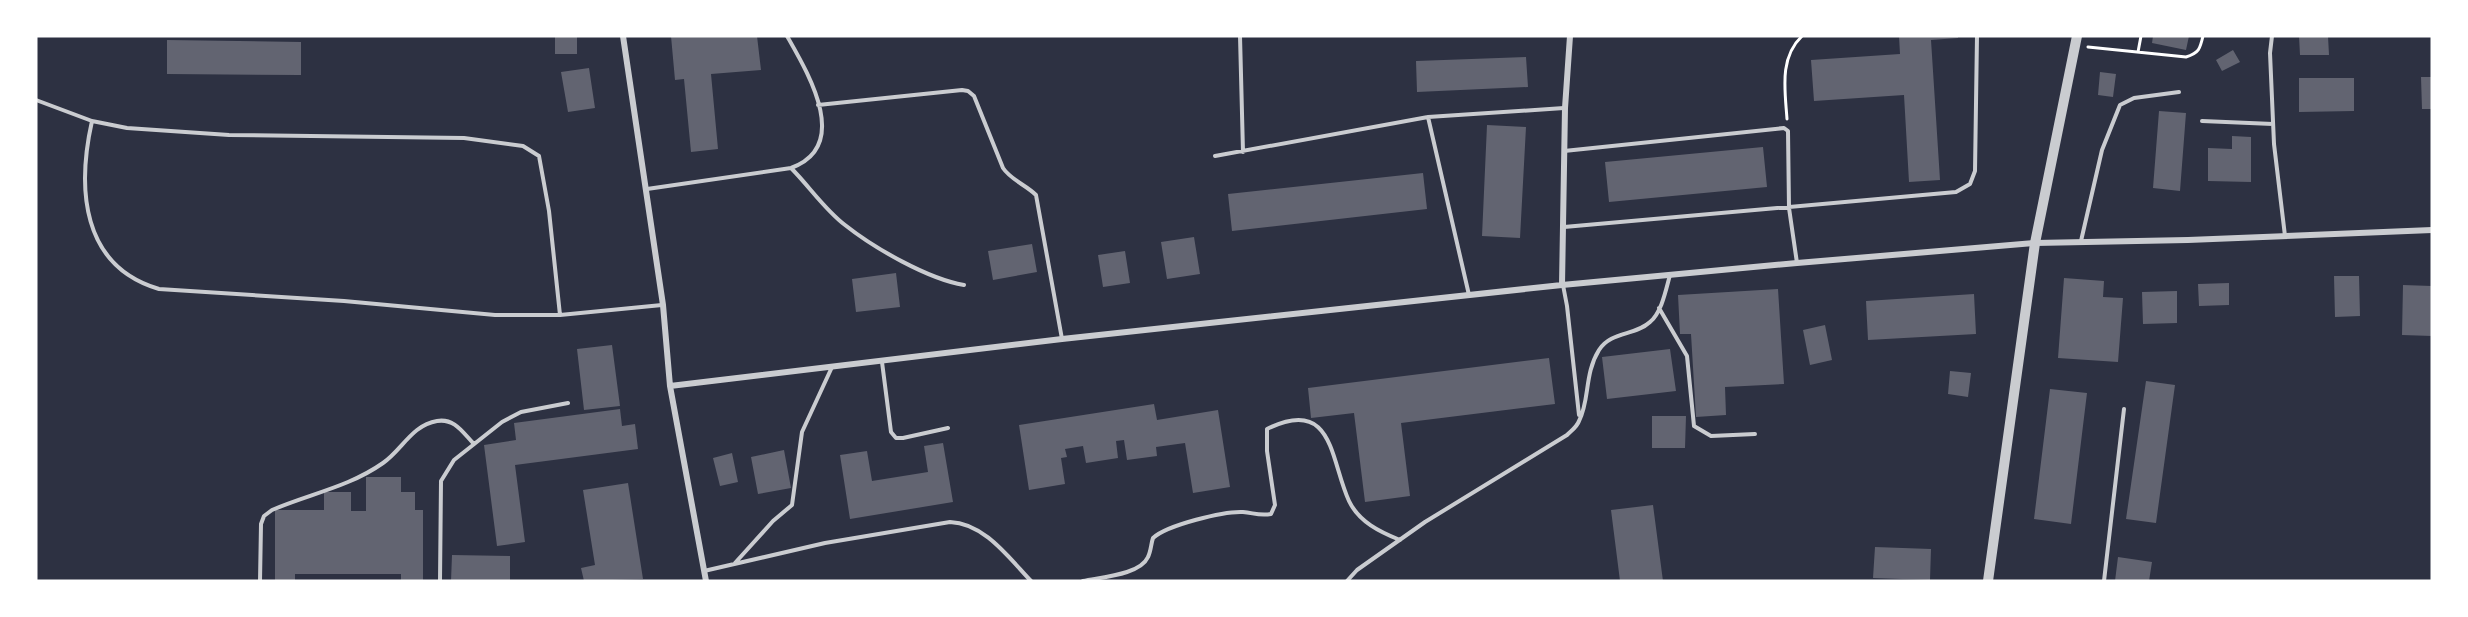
<svg xmlns="http://www.w3.org/2000/svg" width="2468" height="617" font-family="'Fira Sans Condensed',sans-serif">
	<rect width="100%" height="100%" fill="#2d3142"/>
	<path fill="#626471" d="M555,36h22v18h-22z
		M671,36h86l4,34 -50,4 7,75 -27,3 -7,-73 -9,1z
		M1899,36h59v2l-27,2 9,140 -31,2 -5,-87 -90,6 -3,-41 89,-6z
		M2153,36h36l-3,14 -34,-7z
		M2299,36h29l1,19h-29z
		M167,40l134,2v33l-134,-1z
		M2233,50l7,12 -18,9 -6,-11z
		M1526,57l2,30 -111,5 -1,-31z
		M589,68l6,40 -27,4 -7,-40z
		M2100,72l16,2 -3,23 -15,-2z
		M2421,77h11v32h-10z
		M2299,78h55v33l-55,1z
		M2159,111l27,2 -6,78 -27,-3z
		M1487,125l39,2 -6,111 -38,-2z
		M2232,136l19,1v45l-43,-1v-33l24,1z
		M1763,147l4,40 -158,15 -4,-40z
		M1423,173l4,36 -195,22 -4,-37z
		M1194,237l6,37 -33,5 -6,-37z
		M1032,244l5,28 -44,8 -5,-29z
		M1125,251l5,32 -27,4 -5,-32z
		M896,273l4,34 -44,5 -4,-33z
		M2334,276h25l1,40 -25,1z
		M2064,278l40,3 -1,16 20,1 -5,64 -60,-4z
		M2229,283v22l-30,1 -1,-22z
		M2403,285l29,1v50l-30,-1z
		M1778,289l6,95 -59,3 1,28 -30,2 -5,-83h-11l-2,-39z
		M2177,291v32l-34,1 -1,-32z
		M1974,294l2,40 -108,6 -2,-39z
		M1825,325l7,35 -22,5 -7,-35z
		M612,345l8,61 -36,4 -7,-61z
		M1670,349l6,42 -69,8 -5,-42z
		M1549,358l6,46 -154,19 9,73 -45,6 -11,-89 -43,5 -3,-30z
		M1950,371l21,2 -3,24 -20,-3z
		M2146,381l29,4 -19,138 -30,-4z
		M2050,389l37,4 -16,131 -37,-5z
		M1154,404l3,16 61,-10 12,77 -37,6 -8,-50 -29,4 1,9 -30,4 -3,-20 -8,1 2,17 -32,5 -3,-17 -18,3 2,8 -6,1 4,26 -36,6 -10,-65z
		M620,409l2,17 13,-2 3,25 -123,16 10,77 -28,4 -13,-101 32,-5 -2,-17z
		M1652,416h34l-1,32h-33z
		M943,443l10,59 -103,17 -10,-64 27,-4 5,30 56,-9 -4,-26z
		M784,450l7,38 -33,6 -7,-37z
		M732,453l6,29 -18,4 -7,-28z
		M366,477h35v15h14v18h8v71h-22v-7h-106v7h-20v-71h49v-18h27v19h15z
		M628,483l15,96 -59,2 -3,-13 14,-3 -12,-75z
		M1653,505l10,76h-43l-9,-71z
		M1875,547l56,2 -1,31 -57,-2z
		M452,555l58,1v25h-59z
		M2118,557l34,5 -3,19h-34z"/>
	<g fill="none" stroke-linecap="round" stroke-linejoin="round">
		<path stroke="#fff" stroke-width="3" d="M2088,47l98,10c13,-4 14,-8 17,-21
			M2138,52l3,-16
			M1787,119c-2,-29 -8,-61 15,-83"/>
		<path stroke="#caccd0" stroke-width="4" d="M1240,36l3,116
			M2272,36l-2,17 4,91 11,92
			M36,100l56,21 35,7 102,7 235,3 59,8 16,10 10,55 11,104
			M818,105l144,-15 6,1 6,5 29,72c8,12 23,17 33,27l26,144
			M1428,117l41,178
			M92,121c-15,67 -11,145 67,168l185,12 151,14h65l102,-10
			M2202,121l71,3
			M1564,151l220,-23 4,3 1,77 8,55
			M1215,156l213,-39 136,-9
			M791,168c18,18 34,42 54,57 29,23 83,54 119,60
			M647,189l144,-21c61,-22 17,-95 -4,-132
			M1564,227l392,-35 14,-8 5,-13 2,-135
			M2081,241l21,-91 18,-45 14,-7 45,-6
			M1563,285l4,21 12,109
			M1659,308l28,48 7,70 17,10 44,-2
			M882,362l9,70 5,6h7l45,-10
			M735,563l38,-42 19,-16 10,-73 30,-65
			M704,571l121,-28 125,-21c34,1 59,36 81,59
			M260,581l1,-57 3,-8 8,-6c37,-16 77,-23 111,-47 19,-13 29,-38 54,-42 18,-3 26,12 37,23
			M440,581l1,-100 13,-21 48,-38 19,-10 47,-9
			M1083,581c18,-4 57,-6 65,-24 3,-6 3,-13 5,-19 14,-13 71,-27 90,-26 11,1 16,4 28,2l4,-9 -8,-54v-22c67,-33 63,31 82,72 10,21 31,31 51,39
			M1347,581l10,-11 68,-48 142,-87c4,-4 10,-8 12,-14 11,-21 5,-47 20,-71 12,-19 36,-14 51,-28 12,-10 16,-33 20,-47
			M2104,581l20,-172"/>
		<path stroke="#caccd0" stroke-width="6" d="M623,36l40,269 7,81 36,195
			M1562,285l3,-177 5,-72
			M670,386l392,-47 500,-54 235,-22 238,-20 153,-3 244,-10"/>
		<path stroke="#caccd0" stroke-width="10" d="M1988,581l47,-338 42,-207"/>
	</g>
	<rect width="2468" height="617" fill="none" stroke="#ffffff" stroke-width="75"/>
</svg>
